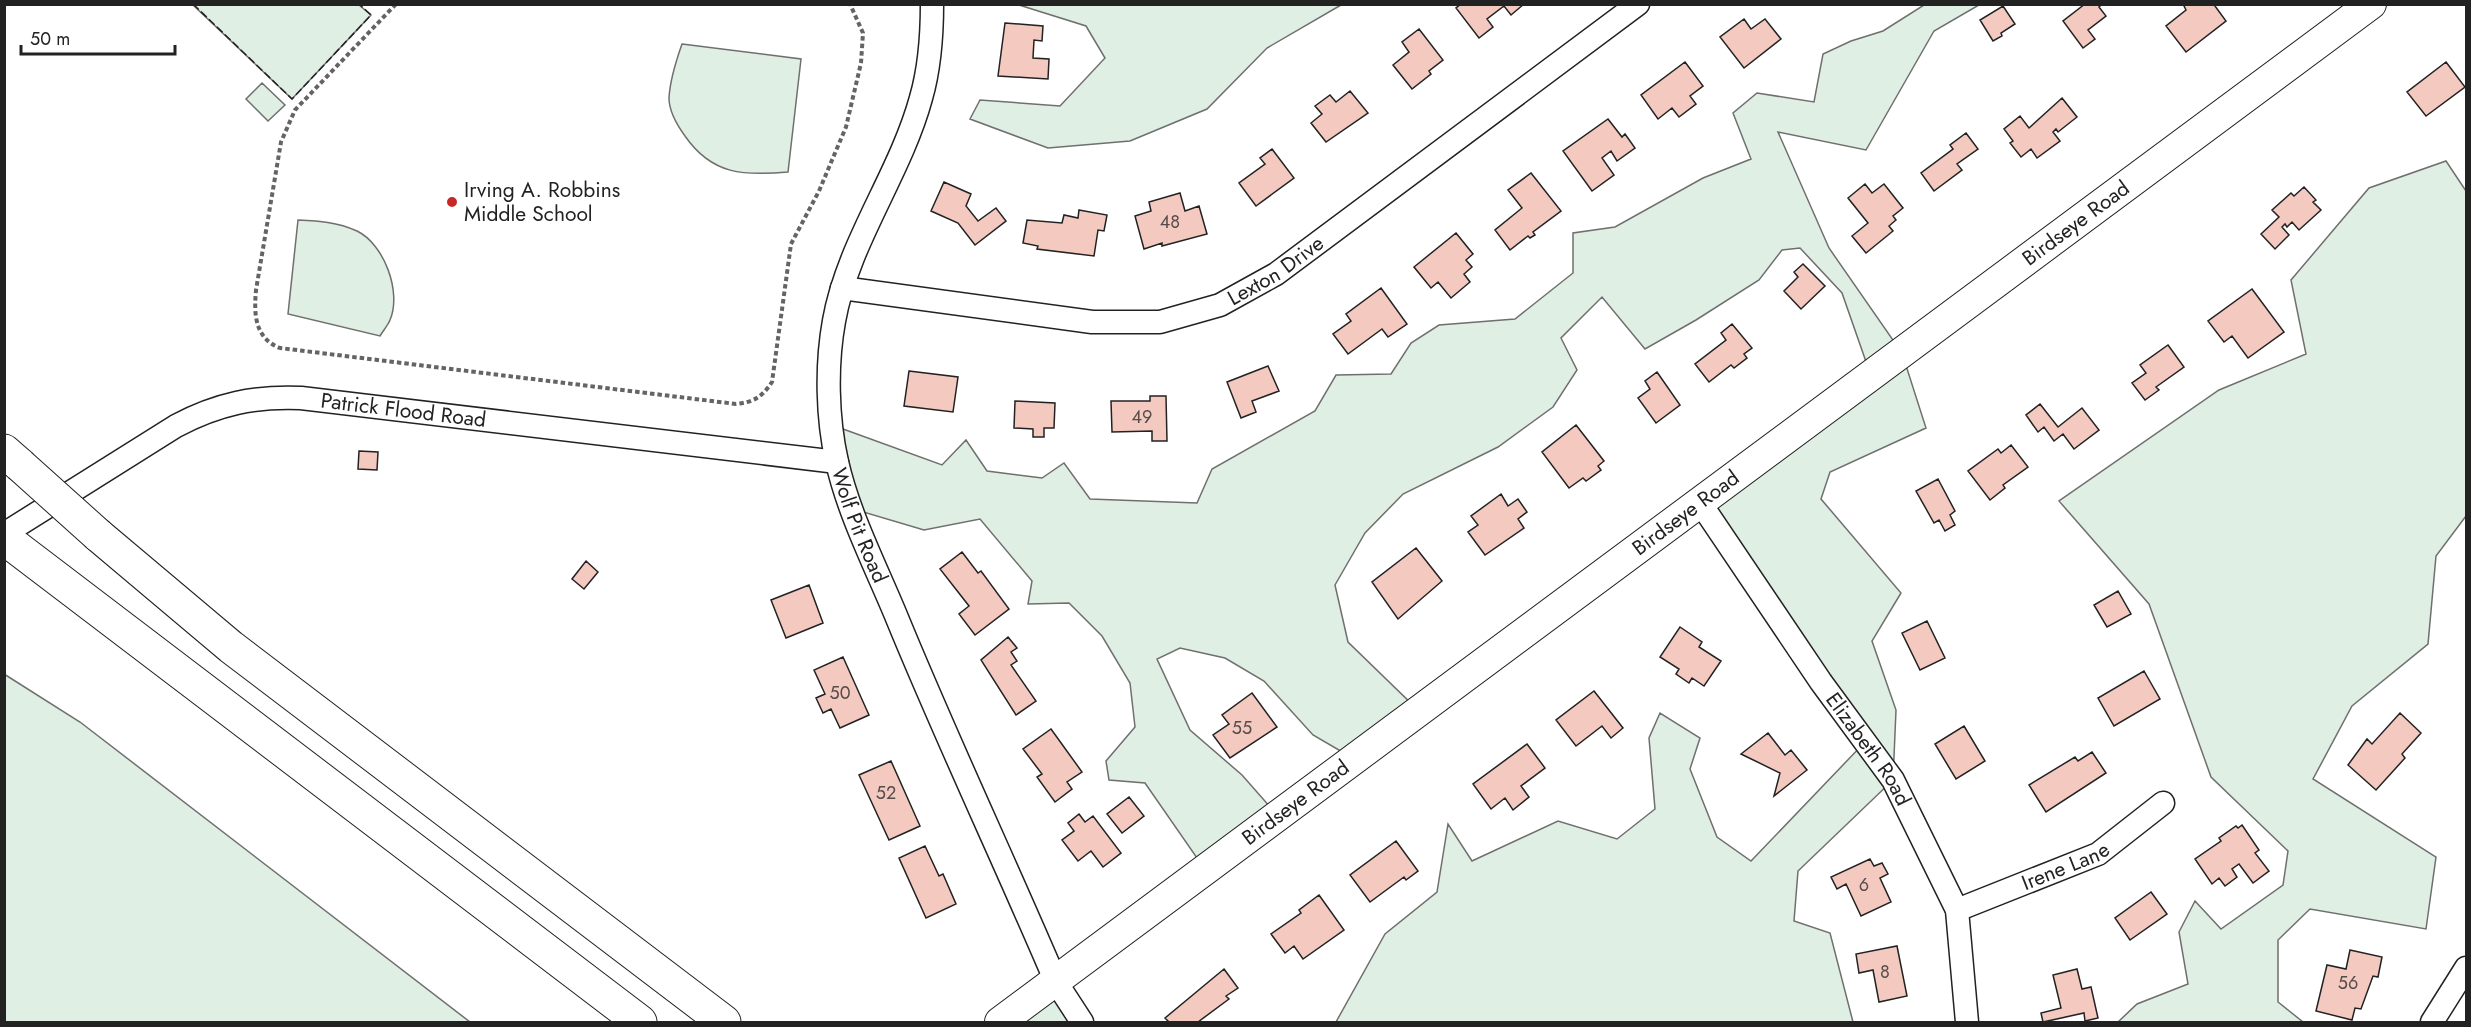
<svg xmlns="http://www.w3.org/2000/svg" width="2471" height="1027" font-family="Jost,sans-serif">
	<rect width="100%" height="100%" fill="#fff"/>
	<path fill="#e0efe3" stroke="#6f6f6f" stroke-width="1.5" d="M193,5h166l12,10 -79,84z
		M1019,5l322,-1v1l-74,43 -60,61 -77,32 -82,7 -78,-29 10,-19 80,6 45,-48 -19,-32z
		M1924,5h55l-45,26 -68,119 -88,-18 51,116 73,105 24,75 -96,44 -9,27 80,94 -29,48 24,69 -3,70 -95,91 -4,50 36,12 23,89h-517l49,-88 52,-42 11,-68 24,37 86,-40 59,18 38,-30 -6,-71 11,-25 40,25 -10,31 27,68 34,24 114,-119 -164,-238 170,-128 -29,-83 -42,-45 -18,2 -23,30 -63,40 -51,29 -43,-52 -41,41 16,32 -24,37 -55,40 -95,47 -38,39 -30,52 13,57 72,70 -64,48 -43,-25 -49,-54 -39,-23 -45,-10 -23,11 33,71 52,45 37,42 -73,54 -61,-88 -36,-3 -3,-19 29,-34 -5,-44 -28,-47 -33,-33 -41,1 4,-23 -52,-62 -56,11 -71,-21 -21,-84 110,40 24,-25 21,31 55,7 22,-15 26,36 107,4 15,-34 103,-58 21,-36 55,-1 20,-31 28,-18 76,-6 58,-46v-40l42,-6 88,-49 48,-19 -18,-46 24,-20 57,9 9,-48 28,-13 32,-10z
		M682,44l119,15 -13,113c-44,4 -76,3 -103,-36 -8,-11 -16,-24 -16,-38 1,-19 7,-37 13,-54z
		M262,83l23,22 -17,16 -22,-22z
		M2446,161l20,30v325l-30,40 -8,88 -76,62 -39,73 123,78 -10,72 -116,-20 -32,31v62l25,20h-185l19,-18 51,-20 -9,-52 16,-31 26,28 62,-44 5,-34 -77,-74 -62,-173 -90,-103 160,-111 87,-36 -15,-74 78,-92z
		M298,220c21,1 39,2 59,11 27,13 45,61 33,89 -2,5 -7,11 -10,16l-92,-22z
		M4,674l76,48 390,300h-465z
		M1056,982l26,40h-82z"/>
	<path fill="#f3c9c0" stroke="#222" stroke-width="1.5" d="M1461,4h63l-13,11 -7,-9 -17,13 6,8 -14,11 -23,-30z
		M2085,4h17l-3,3 7,9 -18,14 7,9 -12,9 -20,-27z
		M2217,4l-2,2 11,15 -40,31 -20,-26 20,-16 -3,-6z
		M2003,6l12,18 -14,9 1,3 -9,5 -13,-21z
		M1744,19l7,10 14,-10 16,20 -37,29 -24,-31z
		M1005,23l38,3 -1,15 -8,-1 -1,18 16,1 -1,20 -50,-3z
		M1419,29l24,31 -14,11 2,3 -19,15 -19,-24 16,-13 -7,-10z
		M1685,62l18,24 -13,10 6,8 -17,13 -7,-9 -14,11 -17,-24z
		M2446,62l19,25 -39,29 -19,-24z
		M1350,91l18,22 -42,29 -15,-19 11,-9 -7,-8 15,-11 6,7z
		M2062,98l15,19 -19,15 -2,-3 -3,3 7,9 -23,17 -6,-9 -10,8 -11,-14 3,-2 -9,-12 16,-13 9,12z
		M1608,119l14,18 3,-3 10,14 -18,13 -6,-10 -9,7 12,17 -22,16 -29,-40z
		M1966,133l12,16 -21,15 5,6 -28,21 -13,-18 32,-24 -3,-4z
		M1272,149l22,29 -38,28 -17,-23 26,-19 -5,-6z
		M1531,173l30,38 -28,21 2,3 -5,3 -2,-2 -18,14 -15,-20 27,-22 -14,-18z
		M944,182l27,12 -5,12 12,15 18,-13 10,13 -31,24 -17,-22 -27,-12z
		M1865,184l7,9 12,-9 19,24 -10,8 3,4 -7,6 4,5 -27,22 -14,-17 16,-13 -20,-25z
		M2304,187l12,13 -3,2 8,8 -22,20 -7,-8 -5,5 -2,-3 -3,3 7,8 -14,14 -14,-15 18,-17 -7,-7 19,-17 3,3z
		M1180,193l5,18 14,-5 8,28 -45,12v-3l-18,6 -9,-33 16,-5 -2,-9z
		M1079,210l28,5 -3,16 -6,-1 -4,26 -57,-7 1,-3 -15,-3 4,-23 35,3 2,-8 14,3z
		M1456,233l17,21 -7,6 6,7 -8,7 6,8 -19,16 -13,-16 -7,6 -17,-21z
		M1803,264l22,22 -24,23 -17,-18 14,-14 -4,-5z
		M1381,288l26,36 -19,13 -6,-8 -34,25 -15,-20 18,-13 -5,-7z
		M2252,289l32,43 -36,26 -16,-22 -8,6 -16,-21z
		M1732,324l20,24 -8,6 3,4 -13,10 -3,-3 -22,17 -14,-18 31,-24 -5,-7z
		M2168,345l16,22 -28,20 3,3 -14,10 -13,-17 14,-10 -6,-8z
		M1268,366l11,25 -27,10 4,11 -15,6 -14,-36z
		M909,371l49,6 -5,35 -49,-6z
		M1657,372l23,33 -24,18 -18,-25 12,-9 -5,-8z
		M1150,396h16l1,45h-15v-10l-40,1 -1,-31h39z
		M1015,401l40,2 -1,25h-10v9h-11v-8l-19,-1z
		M2040,404l18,23 24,-19 17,22 -25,19 -11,-15 -9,7 -10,-14 -6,5 -12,-17z
		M1576,425l28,36 -6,5 3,4 -15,11 -3,-3 -14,10 -27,-36z
		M2011,445l17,22 -25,18 2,3 -15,12 -22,-29 30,-22 3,4z
		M359,451l19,1 -1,18 -19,-1z
		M1938,479l17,32 -5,4 5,10 -10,6 -6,-11 -5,3 -18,-32z
		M1501,494l7,12 10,-7 9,13 -9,7 6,9 -39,27 -17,-23 10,-7 -7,-9z
		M1416,548l26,33 -44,38 -26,-37z
		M962,552l16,21 3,-2 28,38 -34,26 -16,-21 10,-8 -29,-37z
		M586,561l12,11 -14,17 -12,-10z
		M809,585l14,38 -37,15 -15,-38z
		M2118,591l13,23 -24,13 -13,-22z
		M1927,621l18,37 -25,12 -18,-37z
		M1680,627l22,15 -3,5 22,14 -17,25 -12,-8 -3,5 -13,-9 3,-5 -19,-12z
		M1008,637l9,11 -6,4 6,9 -6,4 25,36 -20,14 -35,-55z
		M843,657l26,58 -29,13 -9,-19 -8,4 -7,-15 9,-4 -11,-24z
		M2144,671l16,28 -46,27 -16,-28z
		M1594,691l29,37 -12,10 -9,-12 -26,20 -20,-26z
		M1252,693l25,34 -47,31 -17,-23 16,-11 -7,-9z
		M2400,713l21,20 -19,21 3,4 -29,32 -28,-25 19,-26 5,5z
		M1964,726l21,35 -29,18 -21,-35z
		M1051,729l31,43 -15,10 5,7 -17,13 -18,-25 5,-3 -19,-25z
		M1768,733l17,22 6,-5 16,20 -33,26 6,-23 -39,-19z
		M1527,744l18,24 -24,18 8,11 -16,13 -8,-12 -14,11 -18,-25z
		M2092,752l14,21 -60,39 -17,-27 46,-28 3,4z
		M891,761l29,65 -31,14 -30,-65z
		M1129,797l15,19 -22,17 -15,-19z
		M1079,814l6,8 8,-6 28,37 -18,14 -12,-16 -13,10 -16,-21 12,-9 -6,-8z
		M2242,825l17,25 -4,3 14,18 -16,12 -14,-19 -7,5 5,8 -12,9 -6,-8 -7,6 -17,-25 26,-18 -2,-3 17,-12 2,2z
		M1396,841l22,30 -12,9 -2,-3 -34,25 -20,-27z
		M925,846l14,30 4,-2 13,30 -30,14 -27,-60z
		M1870,859l4,7 8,-3 6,11 -8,4 11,24 -30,14 -15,-32 -9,5 -6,-12z
		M2151,892l16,22 -37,26 -15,-22z
		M1319,895l25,35 -41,29 -9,-13 -9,7 -14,-19 30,-21 -2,-3z
		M1897,946l10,50 -28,6 -6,-32 -14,3 -3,-19z
		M2350,950l32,7 -4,20 -5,-1 -12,33 -6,-1 -3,12 -36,-9 11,-46 19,4z
		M1224,969l14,19 -12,8 3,3 -31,23h-29l-4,-4z
		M2077,969l5,20 9,-2 7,31 -13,3 -1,-8 -41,9 -2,-9 20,-5 -8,-33z"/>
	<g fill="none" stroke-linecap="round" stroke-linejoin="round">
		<g stroke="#222" stroke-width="25">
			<g id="minor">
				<path id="s1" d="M932,4c0,32 -2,63 -11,94 -21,77 -73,144 -87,223 -8,44 -7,97 3,141 12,53 39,105 60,156 50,122 107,242 159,364l26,40"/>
				<path id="s2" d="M842,288l250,34h68l60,-17 56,-31 362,-270"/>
				<path id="s3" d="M1701,504l120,178 72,98 64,130 10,112"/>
				<path id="s4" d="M4,534l172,-108c41,-22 79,-30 125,-28l536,64"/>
				<path id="s5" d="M1957,910l141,-56 65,-51"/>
				<path d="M2432,1022l34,-54"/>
			</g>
		</g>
		<g stroke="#222" stroke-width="32">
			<g id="major">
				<path id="s6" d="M1000,1022l1371,-1018"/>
			</g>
		</g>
		<g stroke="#222" stroke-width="35">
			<path id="highway" d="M4,451l16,14
				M98,535l133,112 493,375
				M4,538l636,484"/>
		</g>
		<path stroke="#646464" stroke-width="4" stroke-dasharray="4.5 3" stroke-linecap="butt" d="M396,4l-101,106 -14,32 -25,148c-2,23 -2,48 24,58l456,56c18,-2 26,-7 36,-22l19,-138 28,-53 27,-64 15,-64 2,-30 -13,-29"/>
		<use href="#minor" stroke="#fff" stroke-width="22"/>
		<use href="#major" stroke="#fff" stroke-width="30"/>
		<use href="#highway" stroke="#fff" stroke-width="33"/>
		<g stroke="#222" stroke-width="35" stroke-linecap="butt">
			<path id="highway-bridge" d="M20,465l78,70"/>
		</g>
		<use href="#highway-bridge" stroke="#fff" stroke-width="33"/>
		<path stroke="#222" stroke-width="1.5" stroke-dasharray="8 3" stroke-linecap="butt" d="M193,4l99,95 79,-84 -12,-11"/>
	</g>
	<circle fill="#c62828" stroke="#fff" stroke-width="2" cx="452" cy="202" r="6"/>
	<g text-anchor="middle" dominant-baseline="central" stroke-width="4.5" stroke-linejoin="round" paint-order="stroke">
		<g font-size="18" fill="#564c4a">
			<text x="1170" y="222">48</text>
			<text x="1142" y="417">49</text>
			<text x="840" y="693">50</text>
			<text x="1242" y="728">55</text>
			<text x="886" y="793">52</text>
			<text x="1864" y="885">6</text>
			<text x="1885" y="972">8</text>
			<text x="2348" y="983">56</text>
		</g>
		<g font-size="21" fill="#222" stroke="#fff" text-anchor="start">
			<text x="464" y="190">Irving A. Robbins<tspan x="464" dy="24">Middle School</tspan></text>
		</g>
		<g font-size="21" fill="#222" stroke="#fff">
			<text stroke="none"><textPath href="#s6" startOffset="1340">Birdseye Road</textPath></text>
			<text stroke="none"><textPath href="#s2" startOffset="448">Lexton Drive</textPath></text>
			<text stroke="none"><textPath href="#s4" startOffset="436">Patrick Flood Road</textPath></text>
			<text stroke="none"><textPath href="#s6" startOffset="854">Birdseye Road</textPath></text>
			<text stroke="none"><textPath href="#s1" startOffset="544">Wolf Pit Road</textPath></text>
			<text stroke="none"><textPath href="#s3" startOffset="297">Elizabeth Road</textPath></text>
			<text stroke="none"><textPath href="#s6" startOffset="368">Birdseye Road</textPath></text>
			<text stroke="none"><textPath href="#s5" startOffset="117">Irene Lane</textPath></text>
		</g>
	</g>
	<rect width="2471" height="1027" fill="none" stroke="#222222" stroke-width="12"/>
	<path d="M21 45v9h154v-9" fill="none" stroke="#222222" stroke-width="3"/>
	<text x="30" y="45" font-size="18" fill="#222222" stroke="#ffffff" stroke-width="4.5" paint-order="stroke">50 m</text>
</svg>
